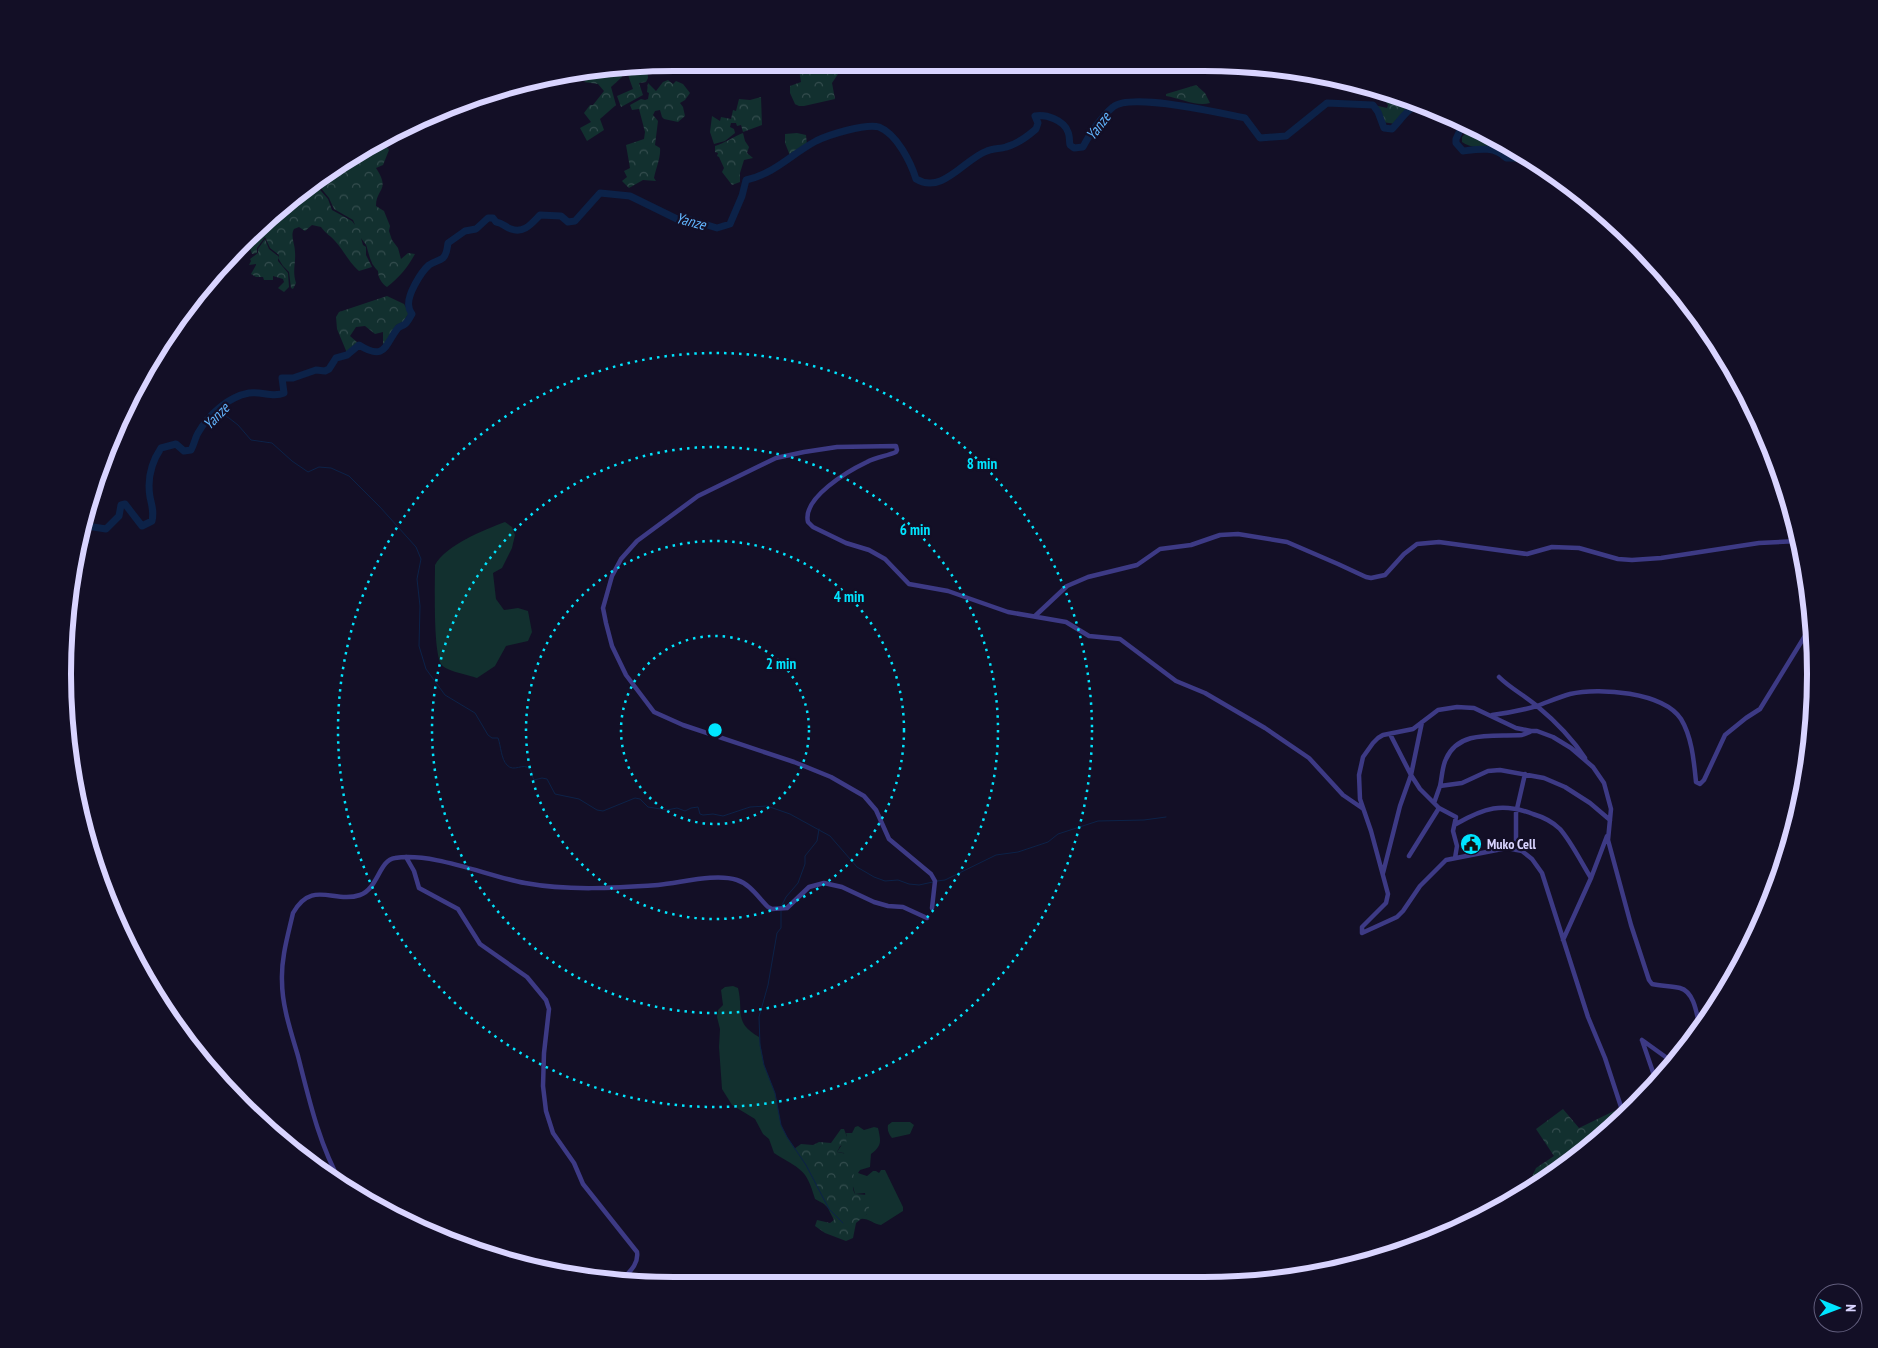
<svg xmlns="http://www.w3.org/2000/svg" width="1878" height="1348" font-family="'PT Sans Narrow',sans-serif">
	<defs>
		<pattern id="forest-crowns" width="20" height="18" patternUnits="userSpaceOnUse" patternTransform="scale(1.25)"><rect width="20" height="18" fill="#12302f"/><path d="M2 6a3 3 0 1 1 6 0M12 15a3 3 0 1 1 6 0" fill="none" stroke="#344d4e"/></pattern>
	</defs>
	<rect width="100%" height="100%" fill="#130f26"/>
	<path fill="#12302f" d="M1472,126l38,19 15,10 -9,7 -8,-2c-16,-20 -31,-7 -46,-18v-5z
		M505,522l7,5 3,8 -3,13 -10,20 -9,5 3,26 8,11 14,-2 10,3 4,21 -4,9 -22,5 -11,20 -18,12c-8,-3 -32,-7 -36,-14 -8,-14 -6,-80 -6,-99 11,-20 49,-35 70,-43z
		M733,986l5,2c6,24 -5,34 21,49l5,28 11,28 6,32 6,12 19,28 23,44 -5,-5 -9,-5c-9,-32 -15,-29 -41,-46l-5,-14 -6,-5 -8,-15 -23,-14 -10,-16 -3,-42 1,-18 -3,-12 1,-7 5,-5 -2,-15 4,-3z
		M892,1122h18l4,3 -4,9 -18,4c-3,-4 -5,-7 -4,-13z
		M858,1126l6,4 10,-3 4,1c3,13 4,18 -7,26l-1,13 -10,3 -2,3 9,3 6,-5h3l3,2 2,-3h4l18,37v4l-22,14c-8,-1 -13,-8 -23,-6l9,-5 -2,-21 -10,1 -11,-41 -7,-1 10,-15 -1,-4h6l3,-6z"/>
	<path fill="url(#forest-crowns)" d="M798,63h11v5l25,3 1,-3 5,3 -8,12 3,16 -31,7h-5l-4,-2 -5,-11v-7l11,-4z
		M647,66l1,12 -2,4 -7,1 4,12 -22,12 -4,-11 16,-7 -4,-11 -2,-9z
		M622,69v8l-11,10 5,18 -16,14 4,11 -17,11 -7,-13 11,-6 -7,-9 6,-8h3l11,-14 -6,-7 -14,-2 10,-9z
		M668,80l5,4 3,-3 7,3 7,9 -5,7 -5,3 3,4 2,9 -7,6 -14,-3 -2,-2 -2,-7 -5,1 -2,4 5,6 -3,24 5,3c1,9 -4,20 -6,30l2,3 -13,-1 -14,8 -7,-7 5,-4 -3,-6 6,-3 -4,-23 18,-6 1,-7 -6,-23 -7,1 -2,-5 11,-6 4,1 3,-1 1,-6 -2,-1 1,-9 8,8 7,-9z
		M1196,85l9,8 5,10c-13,4 -31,-5 -44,-7v-2z
		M1382,92l31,10v3l-3,2 -14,17 -14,-2 -3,-11 -5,-6 13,3 1,-3 -7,-10z
		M761,97l1,28 -19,7 -2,-7 -4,1 -1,-3h-5l-1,4 4,2 1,4 -10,8 -11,3 -4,-12 2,-16 8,5 1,-4 10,2 2,-9 3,1 3,-12 11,1z
		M396,133l-13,9 6,8 -6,15 -7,3c15,23 0,20 0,38l8,5 6,15 -1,5 3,9 6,8 3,11 7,-6 7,1c-8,14 -15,23 -28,33 -6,-4 -9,-10 -9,-16 -7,-7 -8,-13 -11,-23 0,-3 -4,-7 -6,-10l2,7 3,2v8l6,12 -13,4c-12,-11 -14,-19 -24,-30 -4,-5 -10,-8 -14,-14l-9,-2 -7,6 -6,-4 -5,2c-4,7 1,15 1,23 1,12 -3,18 1,31l-3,6 -2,-1 -2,-16 -6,-6 -5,-8 1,-3 -9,-7 -5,-11 -8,11v5l-5,1 -2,-6 3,-5v-6l61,-54 14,16 4,11 20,11 3,4 -2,-5 -19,-11 -5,-11 -13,-16 19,-17z
		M743,133l2,8 4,6 -2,6 6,5 -9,2 -4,13v9l-8,3 -10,-13 2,-4 -5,-11 -2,-1 1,-3 -3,-1v-6c10,-3 18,-9 28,-13z
		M797,133l9,2 1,10 -16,13 -6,-15v-9z
		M265,239l4,10 9,7v5l10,12 1,14 -5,5 -6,-4 6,-6 -1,-3 -10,-3v4h-9l-1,-3h-7l-5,-3 5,-9v-1l-7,1 2,-4 -1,-2 8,-6v-4z
		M387,296l17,8 5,9 -6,9 -7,3 -4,11 -9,11v-15l-8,2 -10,-8 -9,1 -6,9 8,7 -11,10 -10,-24 -1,-12 3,-5z
		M1563,1109l16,19 37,-18 4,10c-26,28 -63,55 -96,73l12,-25 18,-12 -18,-27z
		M841,1129h3l3,8 -1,7 -6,2 -3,6 10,2c3,7 7,17 7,24 0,7 -3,9 1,16l13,1 1,14 -2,5 -11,9 -3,15 -7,3 -21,-8 -10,-7 2,-6 13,3 4,-3 -28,-55 -12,-16 7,-5 12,1 6,-3 12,1z"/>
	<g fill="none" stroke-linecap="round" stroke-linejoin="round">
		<path stroke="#0c2248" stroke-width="1" d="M217,409l3,4 9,5 9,7 13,15 21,3 20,18 16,11 11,-5 12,1 18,8 31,31 36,40 5,12 -4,20 3,27 -1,40 7,23 19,26 30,18 13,22 4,3h6c3,8 3,21 9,27 7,8 16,-3 23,4 2,2 2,8 4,11l8,-2 5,1 8,15 24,5 18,11 6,1 32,-13 5,1 8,8 19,3 10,-2 8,3 6,-3 7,-1 2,7 3,1 10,-1 10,2 27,-9 17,-1 23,8 40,22 27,31 17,10 11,4 13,-1 11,4 10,1 14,-3
			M937,881l8,-1 51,-25 22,-3 30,-10 10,-8 40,-13 46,-1 22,-3
			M782,905l4,-8 12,-14 7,-19v-8l12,-15 2,-12
			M781,911v17l-4,5 -9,52 -9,32 1,28 4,20 11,28 6,32 6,12 19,28 23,44 14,14"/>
		<path stroke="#0c2248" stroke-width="7" d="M1464,122l-8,17v4l7,8c16,-2 32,-5 43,7h11l5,-5
			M83,528l4,-2 19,3 13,-13 2,-11 4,-1 17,22 10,-5c2,-9 0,-15 -2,-24 -3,-18 1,-34 11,-49l15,-4 8,7 7,-1c3,-5 4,-12 7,-17 11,-19 30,-36 51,-40 12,-2 24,5 35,0l-2,-15h11l23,-8 9,1 4,-2 7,-11 11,-3 12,-10c27,17 26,-1 39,-17 2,-2 5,-2 7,-4 3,-2 5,-7 7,-10 -1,-2 -3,-4 -3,-7 -3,-11 12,-35 20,-42 4,-3 10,-4 14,-7 4,-4 4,-9 5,-15l17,-12 11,-2 12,-11h5l3,4c7,1 9,5 15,7 13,5 21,-6 29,-14l21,1 7,6 7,-1 25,-28 30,3 47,23 14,1 26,8 13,-4 12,-28 4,-16c30,-7 44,-25 70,-39 12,-6 50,-18 63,-14 18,7 32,36 37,52 27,16 48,-20 71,-28 6,-3 13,-2 19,-4 11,-3 22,-11 30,-18l2,-6 -3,-7c11,-2 29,4 33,16 2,4 1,9 2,13l4,3 9,-1c6,-12 19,-31 30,-40 17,-15 108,6 132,11l15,20 26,-2 41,-33 46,2 5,7 6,16 8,1c10,-10 15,-21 29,-25
			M79,546l7,-5 -4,-7"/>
		<path stroke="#3d3a85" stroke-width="4.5" d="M1035,616l32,-30 21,-9 49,-12 23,-16 31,-4 29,-10 18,-1 49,8 51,22 28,13 5,1 14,-3 19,-21 13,-10 22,-2 88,12 25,-7 27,1 39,11 14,1 29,-2 98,-15 39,-2
			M1499,677c11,11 25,18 38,29 18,15 35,32 48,52
			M1492,715c16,-2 31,-5 45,-9 11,-4 22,-9 33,-12 29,-7 93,-2 111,25 11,18 13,43 15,63l4,2 4,-4 21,-45 21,-17 14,-9 51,-83
			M1390,734l21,41 9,14 19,19 17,9 -3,14 4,15 -2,12
			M1440,786c2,-8 2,-19 6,-27 13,-30 50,-22 76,-24l8,-3
			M1434,803l6,-17 22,-3 26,-12 12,-1 44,8 21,9 25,16 20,17
			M1456,824c28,-16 46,-22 77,-10 10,3 19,7 27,15 12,14 21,33 31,49
			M1516,850v-37l9,-39
			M1409,856l30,-48
			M406,857l8,14 5,17 39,21 22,35 47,33 19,23 3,9 -5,44 -1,33 3,25 7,22 21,30 9,21 54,68c2,13 -9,21 -17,30
			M1383,873l17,-67 11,-31 11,-53
			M932,908l3,-27 -4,-7 -42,-35 -13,-29 -12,-14 -33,-19 -37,-15 -111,-37 -29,-13 -28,-37 -14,-29 -6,-23 -3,-15 9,-32 9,-17 16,-18 61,-45 78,-38 28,-6 33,-5 59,-1 1,4 -1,2c-9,4 -20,5 -29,10 -19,9 -65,36 -59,60l5,5 33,16 23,7 16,9 24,25 39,7 60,21 58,10 23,14 31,3 56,42 29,12 60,35 44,30 34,37 19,13
			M1563,940l28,-62 16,-42
			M1642,1040l14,41
			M1642,1040l32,23
			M1624,1116l-19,-58 -17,-41 -46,-144 -10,-14 -10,-8 -15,-3 -61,12 -26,26 -17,25 -6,6 -35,16v-6l24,-24 2,-9 -17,-63 -11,-32 -1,-24 4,-18 10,-14 5,-5 5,-3 30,-6 25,-19 19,-3 17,1 42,20 15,3h6l16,6 18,11 22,19 11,16 7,26 -3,31 23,85 18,55 3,4c9,2 19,2 28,4 15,4 17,28 20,41
			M341,1183c-22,-39 -32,-84 -43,-127 -7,-24 -16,-50 -16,-75 -1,-23 6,-46 11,-68 19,-34 41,-9 67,-18 18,-6 19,-35 35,-37 38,-6 92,18 130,25 43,8 90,5 133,2 23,-2 57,-12 79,-5 13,4 21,17 31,27l4,2 15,-1 22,-21 15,-4 18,4 32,15 14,4 15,1 24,11
			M1434,1240l9,-13 8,5"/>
	</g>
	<g fill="none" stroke="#00e5ff" stroke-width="2.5" stroke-dasharray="2.5 5">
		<circle cx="715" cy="730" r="94"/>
		<circle cx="715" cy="730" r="189"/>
		<circle cx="715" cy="730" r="283"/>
		<circle cx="715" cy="730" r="377"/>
	</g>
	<defs>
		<g id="civic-disc" transform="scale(1.125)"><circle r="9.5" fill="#00e5ff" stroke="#130f26"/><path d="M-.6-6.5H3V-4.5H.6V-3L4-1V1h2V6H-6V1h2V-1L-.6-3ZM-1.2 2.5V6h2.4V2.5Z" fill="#111"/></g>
	</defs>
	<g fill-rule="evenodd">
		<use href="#civic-disc" x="1471" y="844"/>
	</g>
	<g text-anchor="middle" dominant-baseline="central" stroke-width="4.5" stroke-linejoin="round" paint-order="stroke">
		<g font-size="14" font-weight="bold" fill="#d9d4ff" stroke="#130f26" text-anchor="start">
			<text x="1487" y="844">Muko Cell</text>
		</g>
		<g font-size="15" font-style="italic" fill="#62b6ff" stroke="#130f26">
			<text transform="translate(1098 126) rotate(-53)">Yanze</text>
			<text transform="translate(691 221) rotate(15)">Yanze</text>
			<text transform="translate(216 416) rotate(-46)">Yanze</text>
		</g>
	</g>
	<path d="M0 0H1878V1348H0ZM674 71H1204A603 603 0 0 1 1807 674V674A603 603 0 0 1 1204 1277H674A603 603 0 0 1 71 674V674A603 603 0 0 1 674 71Z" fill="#130f26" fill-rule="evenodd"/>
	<path fill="none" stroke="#d9d4ff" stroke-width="6" d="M674 71H1204A603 603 0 0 1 1807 674V674A603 603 0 0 1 1204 1277H674A603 603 0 0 1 71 674V674A603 603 0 0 1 674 71Z"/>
	<circle cx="715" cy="730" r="8" fill="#00e5ff" stroke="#130f26" stroke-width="2.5"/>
	<g font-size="15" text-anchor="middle" font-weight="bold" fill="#00e5ff" stroke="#130f26" stroke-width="4.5" stroke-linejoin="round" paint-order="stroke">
		<text x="982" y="469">8 min</text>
		<text x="915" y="535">6 min</text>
		<text x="849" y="602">4 min</text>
		<text x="781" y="669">2 min</text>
	</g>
	<g transform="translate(1838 1308) rotate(91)"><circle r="24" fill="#130f26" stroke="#625e7d"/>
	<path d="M0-4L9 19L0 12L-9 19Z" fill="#00e5ff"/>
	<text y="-8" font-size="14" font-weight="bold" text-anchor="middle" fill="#d9d4ff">N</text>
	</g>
</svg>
